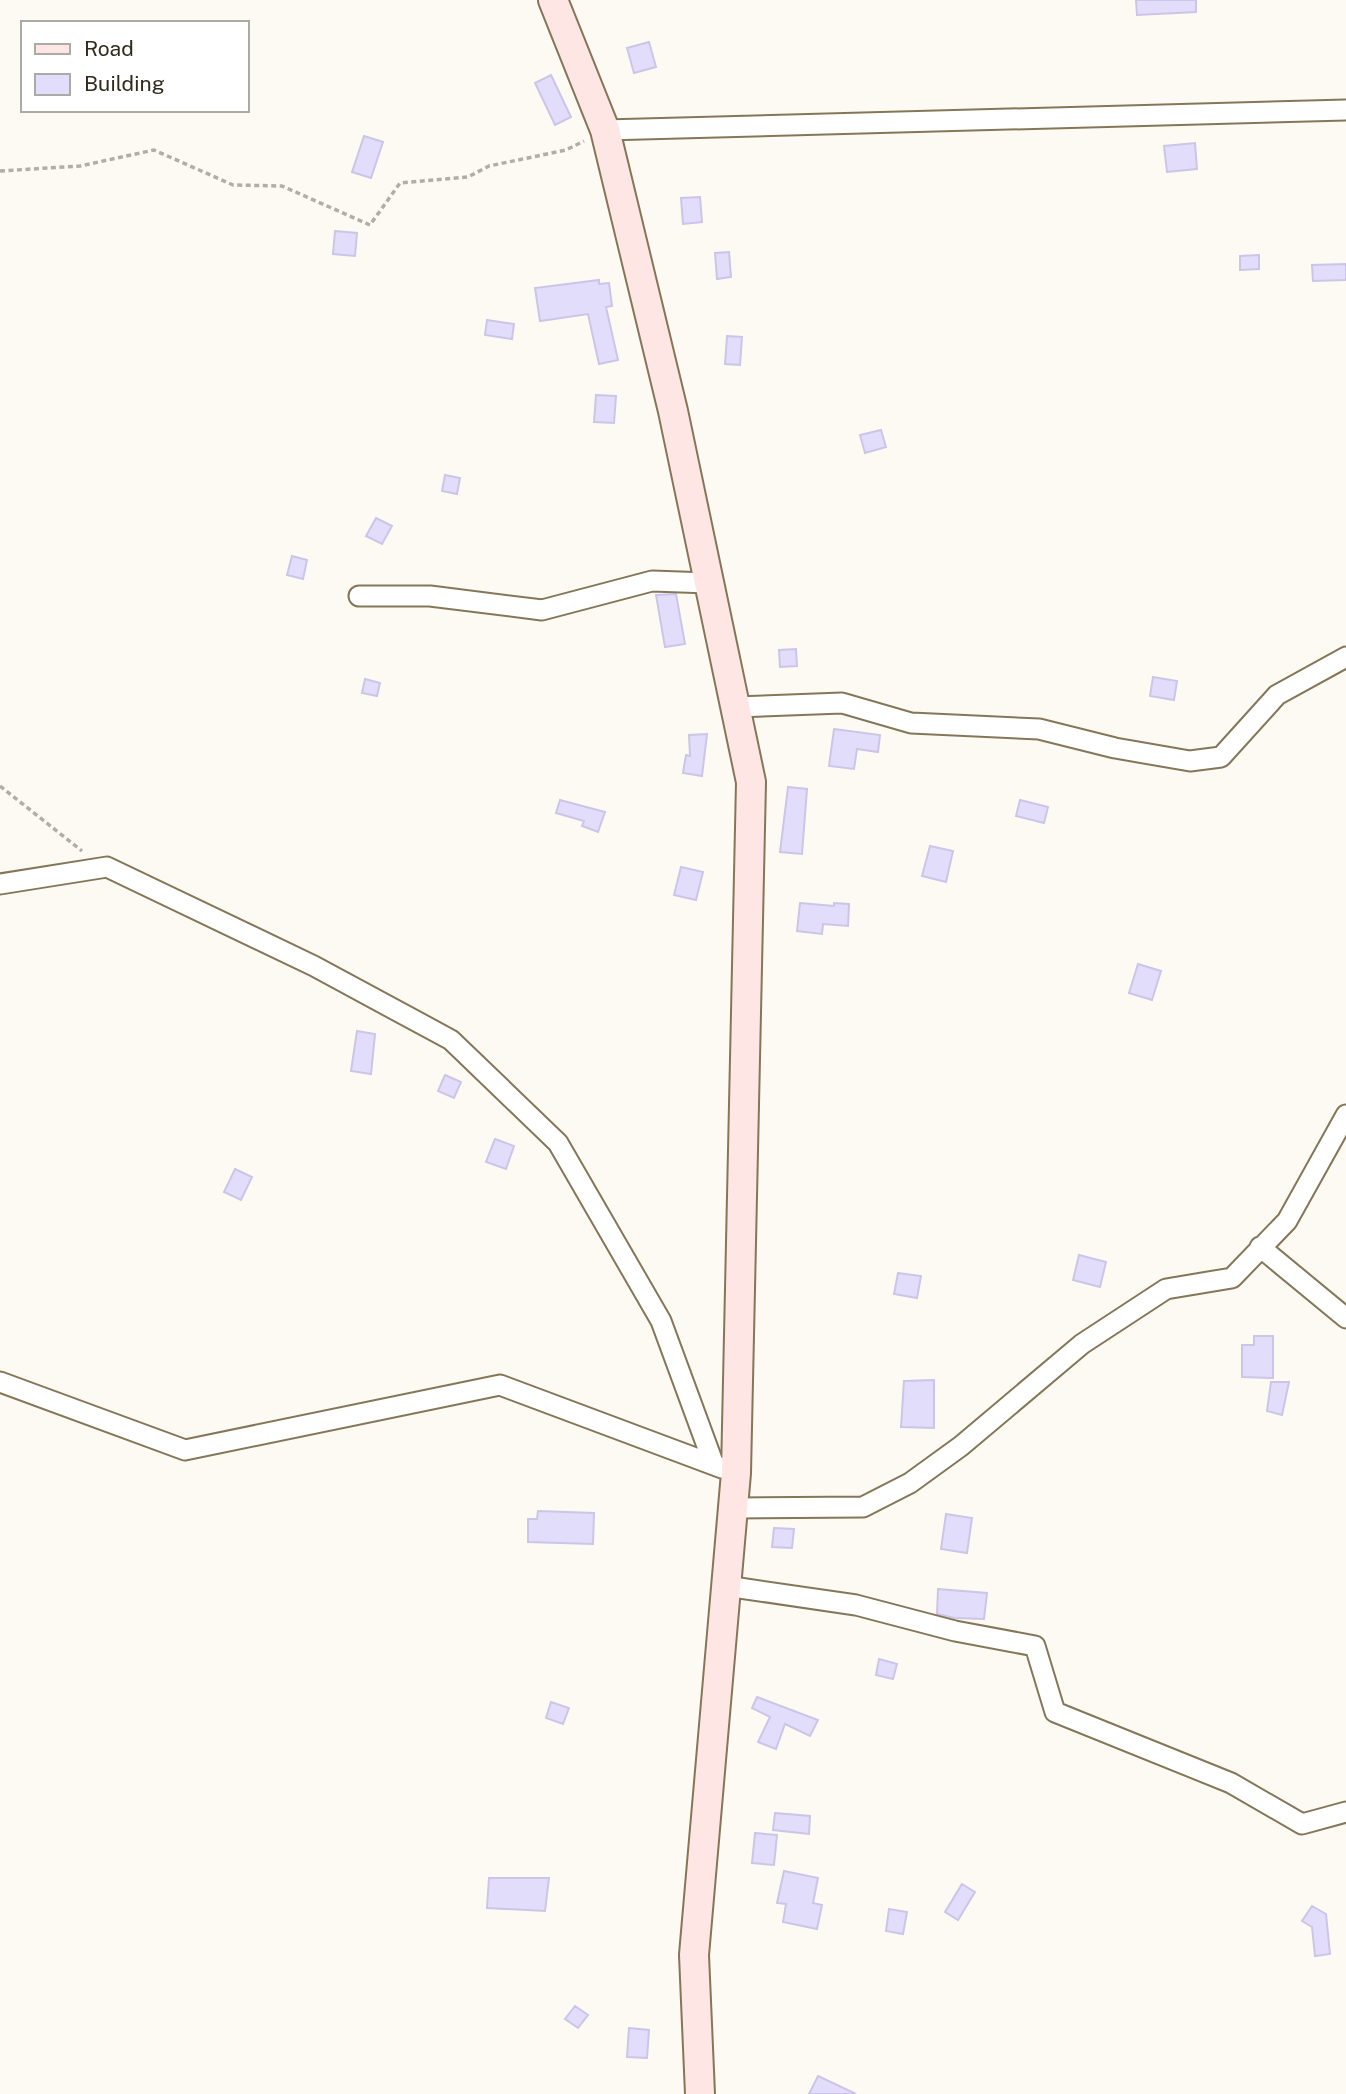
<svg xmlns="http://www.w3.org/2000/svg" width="1346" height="2094" font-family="'Public Sans',sans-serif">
	<rect width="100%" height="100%" fill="#fdfaf3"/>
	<path fill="#e3ddfc" stroke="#ccc5e7" stroke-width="2" d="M1136,0h60v12l-59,3z
		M649,42l7,25 -22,6 -7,-25z
		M551,75l20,42 -16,8 -20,-42z
		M364,136l19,6 -12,36 -19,-6z
		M1195,143l2,26 -30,3 -3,-26z
		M700,197l2,25 -19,2 -2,-26z
		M335,231l22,2 -2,23 -22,-2z
		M729,252l2,25 -14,2 -2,-26z
		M1259,255v14l-19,1v-14z
		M1346,264v16l-33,1 -1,-16z
		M599,280v4l10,-1 3,23 -6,1 12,53 -19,4 -11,-50 -48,7 -5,-33z
		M487,320l27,4 -2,15 -27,-4z
		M727,336l15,1 -2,28 -15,-1z
		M596,395l20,1 -2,27 -20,-1z
		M881,430l5,17 -21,6 -5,-18z
		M445,475l15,3 -3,16 -15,-3z
		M376,518l16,8 -10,18 -16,-8z
		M292,556l15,4 -4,19 -16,-4z
		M676,594l9,50 -20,3 -9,-52z
		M796,649l1,17 -17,1 -1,-17z
		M1153,677l24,4 -3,19 -24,-4z
		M365,679l15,4 -3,13 -15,-3z
		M834,729l46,6 -2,17 -21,-3 -3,20 -25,-3z
		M707,734l-5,42 -19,-3 3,-18 4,1 -1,-21z
		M788,787l19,2 -5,65 -22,-2z
		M560,800l45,12 -7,20 -16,-6 2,-5 -28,-8z
		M1020,800l28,7 -4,16 -28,-7z
		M930,846l23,5 -7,31 -24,-6z
		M681,867l22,5 -7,28 -22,-5z
		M800,903l34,3v-3l15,1 -1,22 -25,-2 -1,10 -25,-3z
		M1138,964l23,7 -9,29 -23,-7z
		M357,1031l18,3 -4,40 -20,-3z
		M445,1075l16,7 -7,16 -16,-7z
		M495,1139l19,7 -8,23 -20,-7z
		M235,1169l17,8 -11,23 -17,-8z
		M1079,1255l27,7 -6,25 -27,-7z
		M898,1273l23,3 -4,22 -23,-4z
		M1254,1336h19v42l-31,-1v-32h12z
		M934,1380v48l-33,-1 3,-46z
		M1271,1382h18l-7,33 -15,-4z
		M538,1511l56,2 -1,31 -65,-2v-23h9z
		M946,1514l26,4 -5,35 -26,-4z
		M774,1528l20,1 -2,19 -20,-1z
		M938,1589l49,4 -3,26 -30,-1 -17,-4z
		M879,1659l18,5 -4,15 -17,-4z
		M757,1697l61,23 -8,16 -25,-12 -9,25 -18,-7 12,-25 -18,-9z
		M551,1702l18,6 -6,16 -17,-6z
		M775,1813l35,3 -1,18 -36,-4z
		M755,1833l22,2 -3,30 -22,-2z
		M784,1871l34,7 -5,25 9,2 -5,24 -34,-7 3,-18 -9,-1z
		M489,1878h60l-4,33 -58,-3z
		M962,1884l13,8 -17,28 -13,-8z
		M1312,1906l14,8 4,40 -15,2 -3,-29 -10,-6z
		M889,1909l18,3 -4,22 -17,-3z
		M575,2006l13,9 -10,13 -13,-9z
		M629,2028l20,2 -2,28 -20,-1z
		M818,2076l38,18h-47z"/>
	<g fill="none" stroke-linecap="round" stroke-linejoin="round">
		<g stroke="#857658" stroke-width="23">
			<path id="street" d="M605,130l741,-20
				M359,596h71l112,14 110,-29 57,2
				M735,707l107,-4 69,20 128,6 76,19 75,13 31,-4 56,-62 69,-38
				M0,884l107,-17 207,99 137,74 107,103 103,178 53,144
				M1260,1247l86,71
				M0,1382l185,68 315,-65 222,83
				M734,1508l129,-1 47,-24 51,-37 121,-102 84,-55 66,-11 55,-57 59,-106
				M726,1586l130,19 99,26 80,15 20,66 176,71 71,41 44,-12"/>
		</g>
		<g stroke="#857658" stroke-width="32">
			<path id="secondary" d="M553,0l52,130 68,281 78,371 -15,691 -42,482 6,139"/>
		</g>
		<path stroke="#b2aea5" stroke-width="3.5" stroke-dasharray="5 3.5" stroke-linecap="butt" d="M0,171l80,-5 74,-16 79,35 49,1 88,39 30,-42 68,-6 21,-11 77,-16 18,-9
			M0,786l82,65"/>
		<use href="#street" stroke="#fff" stroke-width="19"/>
		<use href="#secondary" stroke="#fee6e5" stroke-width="28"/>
	</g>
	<rect x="21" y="21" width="228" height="91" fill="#ffffff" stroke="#acaaa5" stroke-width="2"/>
	<rect x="35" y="44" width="35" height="10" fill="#fee6e5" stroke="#acaaa5" stroke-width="2"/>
	<text x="84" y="56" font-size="21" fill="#302a1d">Road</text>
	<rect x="35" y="74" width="35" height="21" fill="#e3ddfc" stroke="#acaaa5" stroke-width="2"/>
	<text x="84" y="91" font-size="21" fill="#302a1d">Building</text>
</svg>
